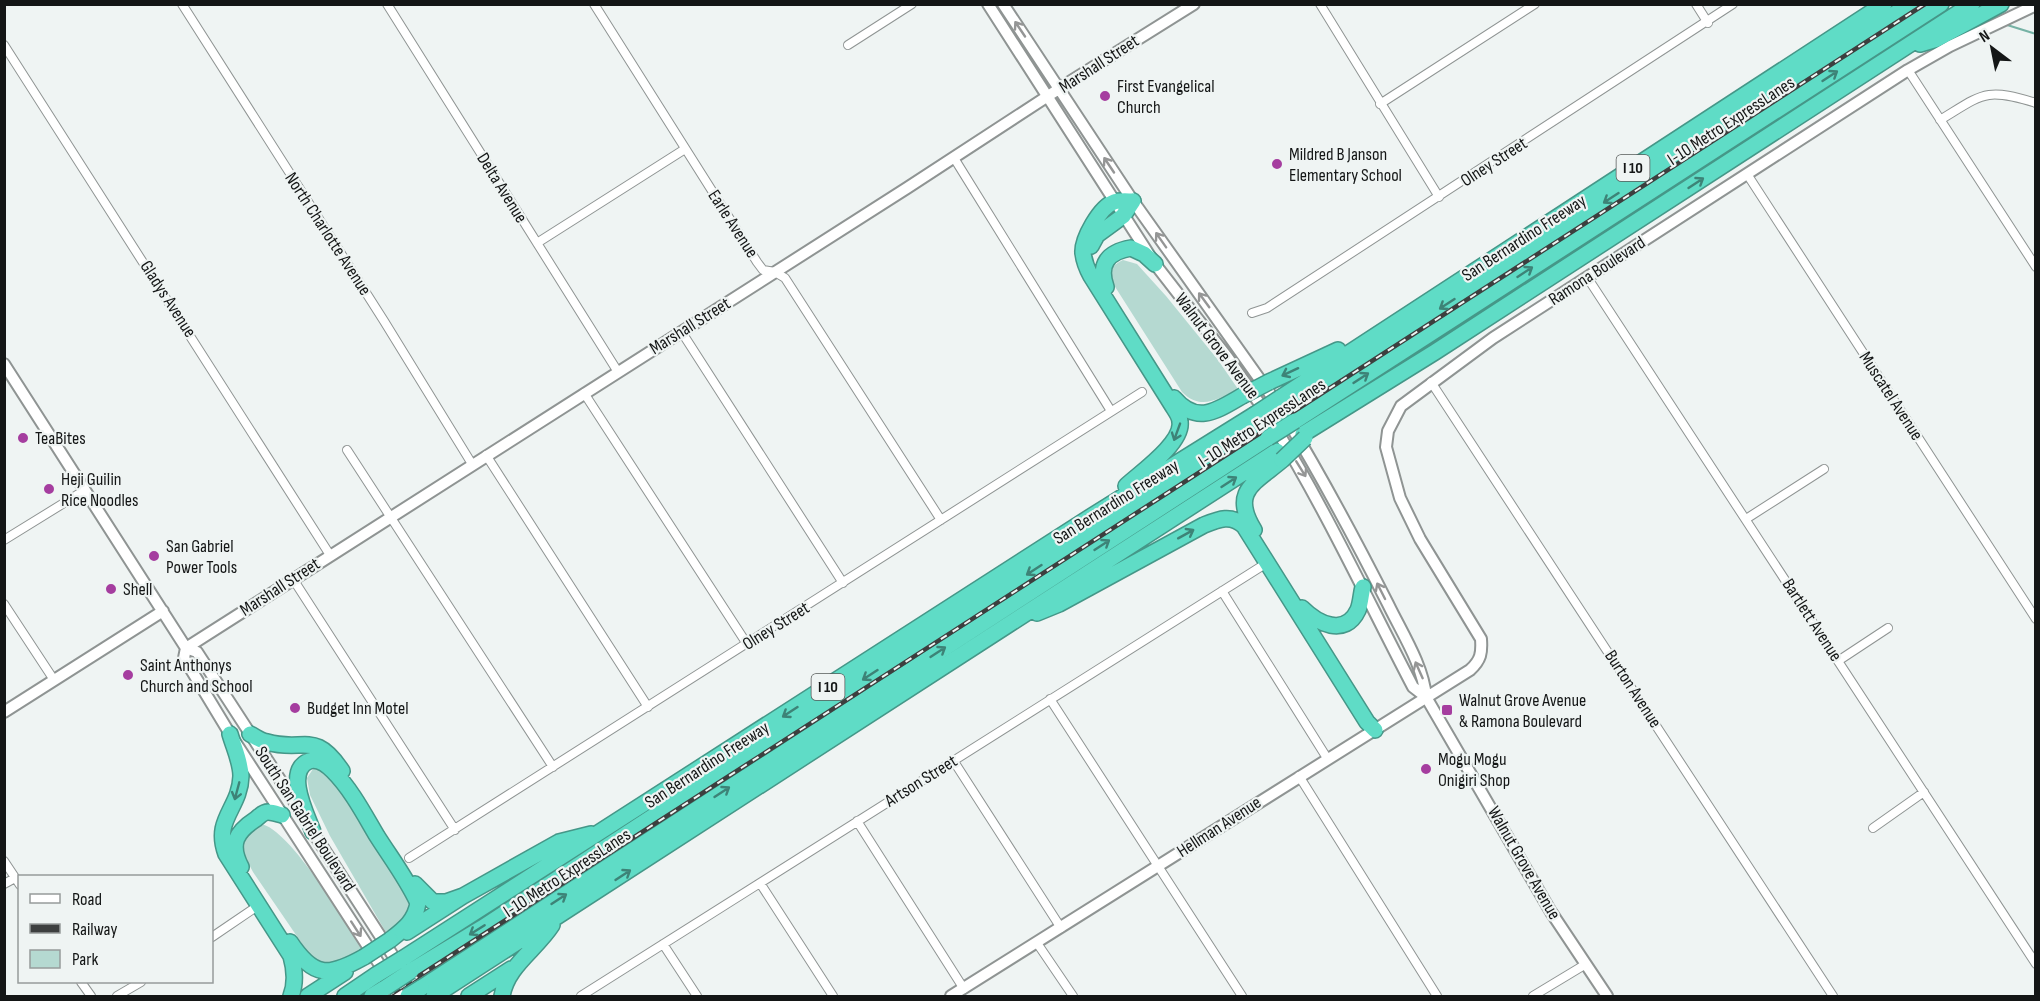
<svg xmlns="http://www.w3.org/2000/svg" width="2040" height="1001" font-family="'Sofia Sans Condensed',sans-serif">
	<rect width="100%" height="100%" fill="#eff4f3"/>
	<path fill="#b5d9d1" d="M1123,260l14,4 29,32 52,64 20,29c-20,10 -37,22 -56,3l-70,-110c-3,-12 0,-17 11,-22z
		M313,769l11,1 23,28 65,104v13l-24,21 -58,-100 -20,-41 -3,-17z
		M261,824c29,5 85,99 101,125 -22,15 -34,26 -55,2l-54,-79 -12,-23 5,-18z"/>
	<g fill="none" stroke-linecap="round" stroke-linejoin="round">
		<path stroke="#76b2a5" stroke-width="2" d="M2004,24l32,10"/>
		<g stroke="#8f9493" stroke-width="10">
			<path id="street" d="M182,4l202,317 88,143
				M387,4l231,368
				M594,4l163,258 6,8 12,2 10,6 156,242
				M1320,4l119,193
				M1696,4l12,19
				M4,45l326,510
				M848,45l64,-41
				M1908,70l128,197
				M1380,104l155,-100
				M1940,120c43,-26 45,-33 96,-17
				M954,158l157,253
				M1747,174l289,445
				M537,243l148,-94
				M1587,277l449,687
				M1252,313l15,-5 466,-304
				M681,331l162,252
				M1431,382l402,614
				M584,393l163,251
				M347,450l206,317
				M486,455l162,252
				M1746,519l78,-50
				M4,540l81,-50
				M293,579l162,251
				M1222,591l105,167
				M4,604l50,76
				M1838,661l50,-33
				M1050,699l192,297
				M953,760l108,168
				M1299,776l138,220
				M857,821l107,168
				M1873,828l51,-36
				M409,858l733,-466
				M4,861l16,24
				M760,883l73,113
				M4,884l11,-6
				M212,937l47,-32
				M1037,943l36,53
				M663,944l34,52
				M81,982l10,14
				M117,996l24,-14
				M581,996l681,-430
				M1533,996l53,-32"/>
		</g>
		<g stroke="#8f9493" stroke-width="14">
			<path id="secondary" d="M988,4l167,260 73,94 38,55
				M1003,4l130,197 145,204
				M4,364l182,284 11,4 104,160
				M1286,418c37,61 70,123 102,186 14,29 35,61 38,93
				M1274,426c52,84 93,173 139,261l13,10 125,215 56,84
				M186,648l721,-460 164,-107 123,-77
				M186,648l-2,10 46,76 170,262
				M4,712l159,-101
				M309,826l110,170
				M951,996l519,-326c11,-10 12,-17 11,-31l-61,-100 -20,-41 -14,-51 2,-16 13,-25 92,-68 415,-268 42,-24 86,-41"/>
		</g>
		<g stroke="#459788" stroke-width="18">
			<path id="highway" d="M1920,44l17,-5 64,-35
				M1091,246l6,-11 26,-19 10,-15
				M1106,287c-8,-23 2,-35 25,-39l13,6 11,10
				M1269,382l69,-32
				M1174,398c23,27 42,13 68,-2
				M1280,398l604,-394
				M1286,408l624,-404
				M1295,421l646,-417
				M1303,434l132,-82 537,-348
				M1126,486c14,-13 57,-43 54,-64 0,-6 -5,-12 -8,-17l-81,-129c-4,-7 -7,-15 -8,-23 -1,-14 17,-46 31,-51 5,-2 14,-1 19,-1
				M1254,530c-24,-39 1,-47 28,-70
				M1302,608c15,15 43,30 56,2 3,-7 3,-16 5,-23
				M1037,613l22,-9 145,-79c15,-6 27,-11 40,1l123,196 8,8
				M230,734c4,14 11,28 11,42 -1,33 -28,43 -15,78l65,102c4,14 5,27 0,40
				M250,734c6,3 11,7 17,8 37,11 47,-13 75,29
				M313,832c-6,-17 -29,-61 -4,-71 10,-3 18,4 24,10 18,18 31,43 44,65 14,22 30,43 41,67 -3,18 -14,26 -28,37
				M241,867c-12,-23 -5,-35 15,-48 4,-3 7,-7 12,-7 5,0 10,2 14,3
				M415,884l18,18h13l17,-6
				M407,932l56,-36 96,-54 32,-8
				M290,942c24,36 38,35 74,15
				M402,959l693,-445 159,-99
				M411,971l71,-43 463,-302 315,-201
				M421,988l847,-550
				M308,996l37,-24
				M345,996l31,-21
				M372,996l13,-8
				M434,996l843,-545
				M469,996l42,-27
				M502,996c5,-30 34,-46 50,-71"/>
		</g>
		<use href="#street" stroke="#fff" stroke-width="8"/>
		<use href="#secondary" stroke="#fff" stroke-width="10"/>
		<use href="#highway" stroke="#5fdcc6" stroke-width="15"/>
		<g stroke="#3d3f3f" stroke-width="4.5">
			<path id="rail" d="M388,996l1537,-992"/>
		</g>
		<use href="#rail" stroke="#eff4f3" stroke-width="2" stroke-dasharray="7" stroke-linecap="butt"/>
		<g stroke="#459788" stroke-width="18" stroke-linecap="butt">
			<path id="highway-bridge" d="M1242,396l27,-14
				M1254,415l26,-17
				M1260,425l26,-17
				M1268,438l27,-17
				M1282,460l23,-22
				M364,957l26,-17
				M376,975l26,-16
				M385,988l26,-17
				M408,996l13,-8"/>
		</g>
		<use href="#highway-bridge" stroke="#5fdcc6" stroke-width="15"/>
	</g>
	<defs><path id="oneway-shaft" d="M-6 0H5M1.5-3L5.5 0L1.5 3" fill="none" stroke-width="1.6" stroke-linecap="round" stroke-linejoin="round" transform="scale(1.5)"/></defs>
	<g stroke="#959696">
		<use href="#oneway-shaft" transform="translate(1020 29) rotate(-124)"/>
		<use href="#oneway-shaft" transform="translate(1109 165) rotate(-124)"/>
		<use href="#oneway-shaft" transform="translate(1161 240) rotate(-125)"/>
		<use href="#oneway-shaft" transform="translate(1204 300) rotate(-126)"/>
		<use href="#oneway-shaft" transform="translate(1301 469) rotate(58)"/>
		<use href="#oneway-shaft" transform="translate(1381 591) rotate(-117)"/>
		<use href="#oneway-shaft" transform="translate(1419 670) rotate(-114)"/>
		<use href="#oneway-shaft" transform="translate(356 929) rotate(57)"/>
	</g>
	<g stroke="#3d8377">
		<use href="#oneway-shaft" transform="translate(1830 76) rotate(-33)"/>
		<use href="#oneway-shaft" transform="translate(1696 183) rotate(-33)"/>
		<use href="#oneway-shaft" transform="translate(1611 198) rotate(147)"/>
		<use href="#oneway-shaft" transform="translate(1525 272) rotate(-33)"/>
		<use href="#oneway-shaft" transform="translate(1447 304) rotate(147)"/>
		<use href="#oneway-shaft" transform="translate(1290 372) rotate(155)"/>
		<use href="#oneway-shaft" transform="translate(1361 378) rotate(-33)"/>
		<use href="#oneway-shaft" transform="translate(1177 432) rotate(110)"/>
		<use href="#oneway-shaft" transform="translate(1229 482) rotate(-33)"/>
		<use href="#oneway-shaft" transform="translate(1186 534) rotate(-29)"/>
		<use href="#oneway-shaft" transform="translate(1102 545) rotate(-33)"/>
		<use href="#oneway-shaft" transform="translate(1034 570) rotate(147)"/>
		<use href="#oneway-shaft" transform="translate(938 652) rotate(-33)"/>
		<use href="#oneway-shaft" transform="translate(870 675) rotate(147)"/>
		<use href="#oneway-shaft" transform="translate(790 712) rotate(147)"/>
		<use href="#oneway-shaft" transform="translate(237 791) rotate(105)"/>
		<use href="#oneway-shaft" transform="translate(722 792) rotate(-33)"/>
		<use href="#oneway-shaft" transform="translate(623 875) rotate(-33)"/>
		<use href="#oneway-shaft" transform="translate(559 899) rotate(-33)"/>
		<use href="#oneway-shaft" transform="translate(477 930) rotate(148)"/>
	</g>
	<g fill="#a53d9f" stroke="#eff4f3" stroke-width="2">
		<circle cx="1105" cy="96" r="6"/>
		<circle cx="1277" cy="164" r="6"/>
		<circle cx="23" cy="438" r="6"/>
		<circle cx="49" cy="489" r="6"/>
		<circle cx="154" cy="556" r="6"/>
		<circle cx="111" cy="589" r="6"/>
		<circle cx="128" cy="675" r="6"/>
		<circle cx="295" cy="708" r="6"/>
		<rect x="1441" y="704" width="12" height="12" rx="3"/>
		<circle cx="1426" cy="769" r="6"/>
	</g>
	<g text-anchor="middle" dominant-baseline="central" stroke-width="4.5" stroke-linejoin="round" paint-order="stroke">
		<g fill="#eff4f3" stroke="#565958" stroke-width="1.5">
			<rect x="1616.5" y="155" width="33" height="26" rx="4.5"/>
			<rect x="811.5" y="674" width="33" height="26" rx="4.5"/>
		</g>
		<g font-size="16" font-weight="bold" fill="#141616">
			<text x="1633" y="168">I 10</text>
			<text x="828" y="687">I 10</text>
		</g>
		<g font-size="18" fill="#141616" stroke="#eff4f3">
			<text transform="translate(1099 64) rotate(-33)">Marshall Street</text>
			<text transform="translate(1731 121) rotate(-33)">I-10 Metro ExpressLanes</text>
			<text transform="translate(1494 162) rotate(-33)">Olney Street</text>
			<text transform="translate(502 188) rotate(58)">Delta Avenue</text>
			<text transform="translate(733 224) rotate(57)">Earle Avenue</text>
			<text transform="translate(328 234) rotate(57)">North Charlotte Avenue</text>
			<text transform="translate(1524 238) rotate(-33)">San Bernardino Freeway</text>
			<text transform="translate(1597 271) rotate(-33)">Ramona Boulevard</text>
			<text transform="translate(168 299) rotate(57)">Gladys Avenue</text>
			<text transform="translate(690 326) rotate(-32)">Marshall Street</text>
			<text transform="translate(1217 346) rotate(53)">Walnut Grove Avenue</text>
			<text transform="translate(1891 396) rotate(57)">Muscatel Avenue</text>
			<text transform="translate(1262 423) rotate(-33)">I-10 Metro ExpressLanes</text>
			<text transform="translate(1116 502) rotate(-32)">San Bernardino Freeway</text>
			<text transform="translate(280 587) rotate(-33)">Marshall Street</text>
			<text transform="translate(1812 620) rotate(57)">Bartlett Avenue</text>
			<text transform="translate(776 626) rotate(-32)">Olney Street</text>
			<text transform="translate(1633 689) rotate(57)">Burton Avenue</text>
			<text transform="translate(707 765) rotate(-33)">San Bernardino Freeway</text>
			<text transform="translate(921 781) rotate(-32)">Artson Street</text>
			<text transform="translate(305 819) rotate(57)">South San Gabriel Boulevard</text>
			<text transform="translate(1219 827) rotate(-33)">Hellman Avenue</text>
			<text transform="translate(1524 863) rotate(60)">Walnut Grove Avenue</text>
			<text transform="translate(567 873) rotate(-33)">I-10 Metro ExpressLanes</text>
		</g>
		<g font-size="18" fill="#141616" stroke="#eff4f3" text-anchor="start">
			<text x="1117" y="86">First Evangelical<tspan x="1117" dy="21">Church</tspan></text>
			<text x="1289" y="154">Mildred B Janson<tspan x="1289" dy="21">Elementary School</tspan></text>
			<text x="35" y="438">TeaBites</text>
			<text x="61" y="479">Heji Guilin<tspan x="61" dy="21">Rice Noodles</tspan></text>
			<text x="166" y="546">San Gabriel<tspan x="166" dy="21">Power Tools</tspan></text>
			<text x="123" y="589">Shell</text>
			<text x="140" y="665">Saint Anthonys<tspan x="140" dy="21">Church and School</tspan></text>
			<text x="1459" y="700">Walnut Grove Avenue<tspan x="1459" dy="21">&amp; Ramona Boulevard</tspan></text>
			<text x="307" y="708">Budget Inn Motel</text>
			<text x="1438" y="759">Mogu Mogu<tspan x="1438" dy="21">Onigiri Shop</tspan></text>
		</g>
	</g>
	<rect width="2040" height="1001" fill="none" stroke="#141616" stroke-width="12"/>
	<rect x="18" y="875" width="195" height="108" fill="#eff4f3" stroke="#979b9b" stroke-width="1.5"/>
	<rect x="30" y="894" width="30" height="9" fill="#ffffff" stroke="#979b9b" stroke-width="1.5"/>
	<text x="72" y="905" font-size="18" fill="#141616">Road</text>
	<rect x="30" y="924" width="30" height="9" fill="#3d3f3f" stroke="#979b9b" stroke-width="1.5"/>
	<text x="72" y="935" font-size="18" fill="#141616">Railway</text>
	<rect x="30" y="950" width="30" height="18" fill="#b5d9d1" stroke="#979b9b" stroke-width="1.5"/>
	<text x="72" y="965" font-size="18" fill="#141616">Park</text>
	<g transform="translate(1992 48) rotate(328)" stroke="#eff4f3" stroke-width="4.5" paint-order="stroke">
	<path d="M0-4.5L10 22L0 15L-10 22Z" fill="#141616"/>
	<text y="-9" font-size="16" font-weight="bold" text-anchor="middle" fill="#141616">N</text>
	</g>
</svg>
